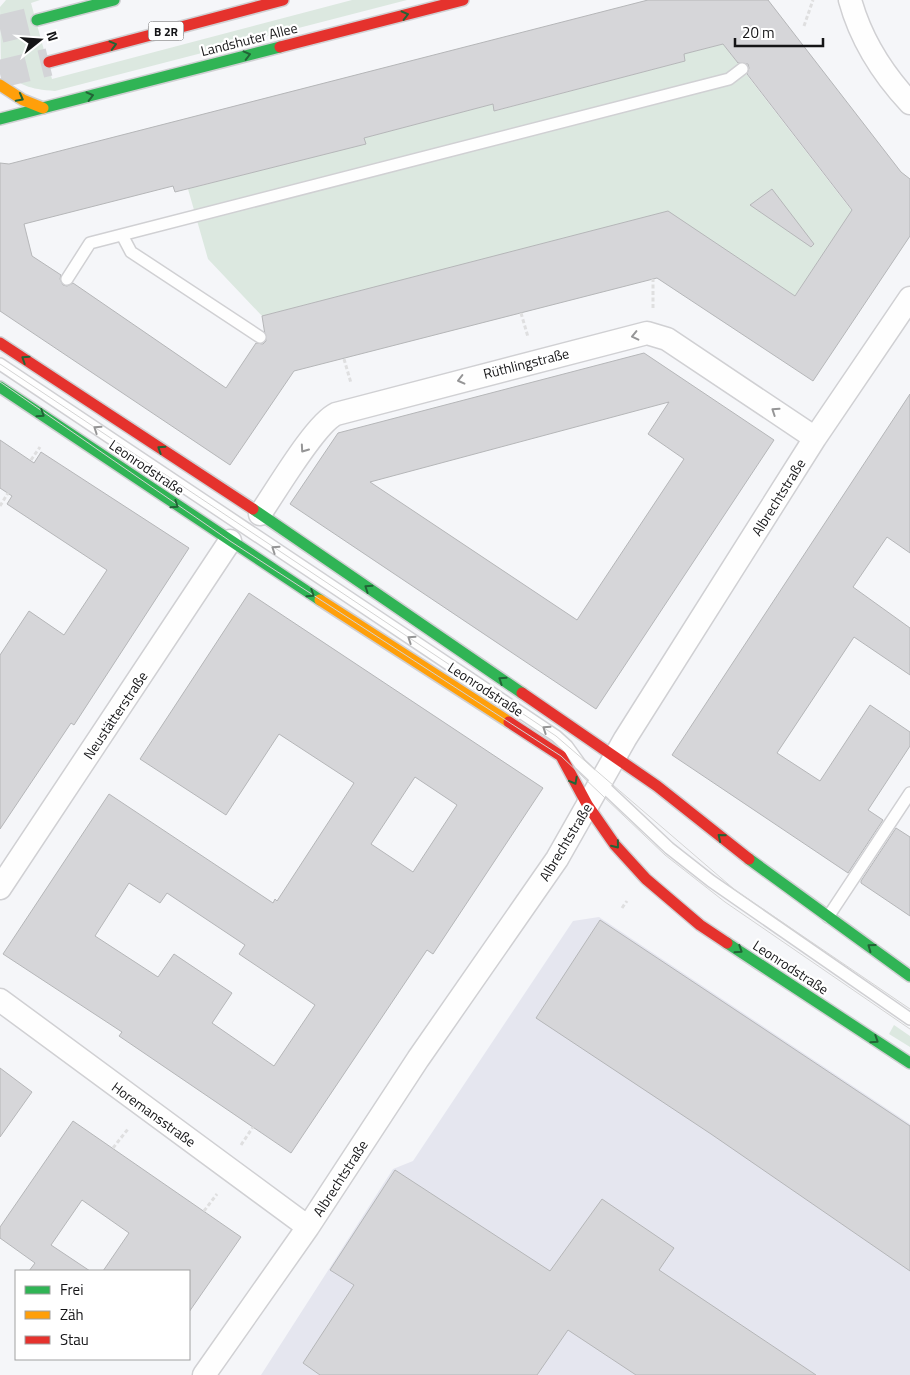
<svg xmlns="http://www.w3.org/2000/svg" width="910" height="1375" font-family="'Titillium Web',sans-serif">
	<rect width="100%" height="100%" fill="#f5f6f9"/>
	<path fill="#e5e6ef" d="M599,917l311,207v251h-649l132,-206 20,-8 160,-240z"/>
	<path fill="#dce8e0" d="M6,0h34l-9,3 21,76 300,-79h55l-352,91c-26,-2 -35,-5 -54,-23l-1,-61z
		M723,44l129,167 -57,85 -127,-84 -406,104 -54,-57 -20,-70 177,-45 -1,-6 129,-34 2,7 190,-50 -1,-7z
		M894,1025l16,11v11l-21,-13z"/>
	<path fill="#d6d6d9" stroke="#b5b6b8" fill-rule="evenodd" d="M648,0h120l133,172 9,7v57l-97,145 -156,-103 -363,93 -64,94 -230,-154v-148l9,1zM723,44l15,19 10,1 1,4 -2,6 105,136 -57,86 -127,-85 -406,105 4,25 -3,3 -7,-1 -30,45 -153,-105 -6,3 -4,-1 -3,-6 1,-4 -29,-19 -8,-32 149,-38 2,6 191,-48 -2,-6 129,-34 1,7 191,-50 -1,-7z
		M772,189l42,55 -3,3 -61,-42z
		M644,353l130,87 -178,269 -306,-205 48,-71zM669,402l-21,32 36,25 -107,161 -207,-138z
		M910,394v159l-23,-16 -34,50 57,41v47l-56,-38 -77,116 43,28 50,-76 40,27v14l-42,64 15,10 -35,53 -176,-118z
		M0,440l34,23 7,-11 148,96 -115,177 -3,-2 -71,106v-174l29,-44 35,24 43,-65 -100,-66 5,-8 -12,-8z
		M249,593l294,195 -110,166 -6,-4 -136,203 -172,-117 3,-4 -119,-78 106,-160 164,109 2,-4 2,2 77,-118 -75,-49 -53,81 -86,-56zM415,777l42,28 -44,67 -42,-28zM129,883l31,20 7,-10 78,52 -6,9 76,51 -41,61 -62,-43 20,-30 -58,-39 -16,23 -63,-41z
		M896,828l14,9v79l-49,-33v-2z
		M600,920l310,206v145l-199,-137 -175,-116z
		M0,1068l32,24 -32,45z
		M73,1121l168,116 -52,75v-41h-86l26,-38 -47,-33 -31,45 39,26h-61l6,-8 -35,-25v-11z
		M395,1170l155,101 52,-72 72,49 -15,22 157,105h-180l-68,-45 -31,45h-217l-17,-12 51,-78 -24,-15z"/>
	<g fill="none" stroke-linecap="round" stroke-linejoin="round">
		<path stroke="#d3d4d7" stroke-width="28" stroke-dasharray="28 14" stroke-linecap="butt" d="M0,29l37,-9
			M0,74l49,-12"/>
		<g stroke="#d0d0d3" stroke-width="14">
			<path id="lane" d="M122,235l9,17 129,85
				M67,279l23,-36 639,-164 13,-10
				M0,364l556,372 11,10 13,18 89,84 42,33 199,138
				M828,917l82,-124"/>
		</g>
		<g stroke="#d0d0d3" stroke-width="25">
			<path id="street" d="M850,0c11,40 32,73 60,103
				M260,514c16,-23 55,-90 76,-100l311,-81 20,6 148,99
				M0,888l230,-347
				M0,1000l308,227
				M204,1375l104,-148 110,-168 139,-200 68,-120 190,-301 95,-140"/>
		</g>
		<g stroke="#d0d0d3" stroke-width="14">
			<path id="fast" d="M37,20l77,-20
				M0,119l280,-72
				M0,387l320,213
				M253,509l269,184
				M749,859l161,117
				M727,943l183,120"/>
		</g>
		<g stroke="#d0d0d3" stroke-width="14">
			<path id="slow" d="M0,85l23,15 20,8
				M320,600l189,122"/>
		</g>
		<g stroke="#d0d0d3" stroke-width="14">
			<path id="jam" d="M280,47l183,-47
				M49,62l234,-62
				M0,343l253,166
				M522,693l135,93 92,73
				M509,722l52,34 27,50 27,39 31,34 54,46 27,18"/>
		</g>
		<path stroke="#dfdfe0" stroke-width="3" stroke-dasharray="4 2.5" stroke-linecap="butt" d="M804,26l9,-26
			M653,308v-29
			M521,313l7,24
			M344,359l7,24
			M31,460l9,-13
			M0,506l8,-13
			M622,908l5,-7
			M241,1145l12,-18
			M113,1148l15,-19
			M204,1211l13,-17"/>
		<use href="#lane" stroke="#fefefe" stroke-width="11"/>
		<use href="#street" stroke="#fefefe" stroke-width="22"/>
		<use href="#fast" stroke="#30b455" stroke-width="11"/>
		<use href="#slow" stroke="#ff9f0a" stroke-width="11"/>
		<use href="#jam" stroke="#e5322d" stroke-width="11"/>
		<path stroke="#d4d4d4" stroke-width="1" d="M0,364l556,372 179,154 175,119
			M0,382l230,159 331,215 104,99 60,47 185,127"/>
	</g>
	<defs><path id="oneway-chevron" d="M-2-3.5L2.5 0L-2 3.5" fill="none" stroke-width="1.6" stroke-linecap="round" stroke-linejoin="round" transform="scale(1.25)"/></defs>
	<g stroke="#226436">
		<use href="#oneway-chevron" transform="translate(405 15) rotate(-14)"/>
		<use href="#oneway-chevron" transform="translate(113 45) rotate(-15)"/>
		<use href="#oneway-chevron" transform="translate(247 55) rotate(-14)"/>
		<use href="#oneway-chevron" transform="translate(90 96) rotate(-14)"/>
		<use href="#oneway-chevron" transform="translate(20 98) rotate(28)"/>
		<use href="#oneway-chevron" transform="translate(25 359) rotate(-147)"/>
		<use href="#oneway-chevron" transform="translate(41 414) rotate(33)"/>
		<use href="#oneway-chevron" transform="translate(161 449) rotate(-147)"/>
		<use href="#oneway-chevron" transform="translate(175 505) rotate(34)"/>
		<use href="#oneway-chevron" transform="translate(368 588) rotate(-146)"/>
		<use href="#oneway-chevron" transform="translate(311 594) rotate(33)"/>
		<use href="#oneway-chevron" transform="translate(502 680) rotate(-146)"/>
		<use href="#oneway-chevron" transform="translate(574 781) rotate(62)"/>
		<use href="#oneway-chevron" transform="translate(721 837) rotate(-141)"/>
		<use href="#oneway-chevron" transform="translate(616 845) rotate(51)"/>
		<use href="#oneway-chevron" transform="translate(871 947) rotate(-144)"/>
		<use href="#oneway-chevron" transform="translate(739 950) rotate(33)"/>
		<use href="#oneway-chevron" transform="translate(875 1040) rotate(33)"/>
	</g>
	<g stroke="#959596">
		<use href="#oneway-chevron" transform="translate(635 336) rotate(167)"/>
		<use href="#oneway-chevron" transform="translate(461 380) rotate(166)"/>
		<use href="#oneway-chevron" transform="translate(775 411) rotate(-146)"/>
		<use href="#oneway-chevron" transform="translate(97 429) rotate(-146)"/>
		<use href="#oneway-chevron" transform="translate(304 449) rotate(125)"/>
		<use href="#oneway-chevron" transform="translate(275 549) rotate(-146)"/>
		<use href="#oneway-chevron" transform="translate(411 639) rotate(-146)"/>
		<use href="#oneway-chevron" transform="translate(546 729) rotate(-146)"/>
	</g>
	<g text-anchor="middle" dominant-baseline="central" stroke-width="4.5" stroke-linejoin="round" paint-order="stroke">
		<rect fill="#fff" stroke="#5b5b5d" stroke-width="1" x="148.5" y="21.5" width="35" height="19" rx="4"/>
		<g font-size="12" font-weight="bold" fill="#151517">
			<text x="166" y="31">B 2R</text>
		</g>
		<g font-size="14" fill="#151517" stroke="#fff">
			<text transform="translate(249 39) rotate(-14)">Landshuter Allee</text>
			<text transform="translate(526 363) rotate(-14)">Rüthlingstraße</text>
			<text transform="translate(147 467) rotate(34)">Leonrodstraße</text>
			<text transform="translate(778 497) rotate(-58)">Albrechtstraße</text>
			<text transform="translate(486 689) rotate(33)">Leonrodstraße</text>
			<text transform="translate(115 715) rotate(-56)">Neustätterstraße</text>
			<text transform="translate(565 842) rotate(-59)">Albrechtstraße</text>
			<text transform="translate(791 967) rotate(33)">Leonrodstraße</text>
			<text transform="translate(154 1114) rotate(36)">Horemansstraße</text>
			<text transform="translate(340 1178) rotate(-57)">Albrechtstraße</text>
		</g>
	</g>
	<rect x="15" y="1270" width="175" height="90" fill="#ffffff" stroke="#a1a1a2"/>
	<rect x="25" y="1286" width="25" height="8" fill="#30b455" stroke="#a1a1a2"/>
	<text x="60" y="1295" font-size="15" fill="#151517">Frei</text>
	<rect x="25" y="1311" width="25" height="8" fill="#ff9f0a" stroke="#a1a1a2"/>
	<text x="60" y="1320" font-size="15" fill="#151517">Zäh</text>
	<rect x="25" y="1336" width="25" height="8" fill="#e5322d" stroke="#a1a1a2"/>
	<text x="60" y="1345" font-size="15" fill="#151517">Stau</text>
	<g transform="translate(40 40) rotate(73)" stroke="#ffffff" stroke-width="4" paint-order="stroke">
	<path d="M0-4L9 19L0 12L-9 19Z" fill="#151517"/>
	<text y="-8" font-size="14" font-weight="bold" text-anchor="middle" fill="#151517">N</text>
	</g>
	<path d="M735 38v8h88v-8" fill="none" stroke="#151517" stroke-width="2.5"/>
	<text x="742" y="38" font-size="15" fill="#151517" stroke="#ffffff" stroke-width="4" paint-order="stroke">20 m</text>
</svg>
